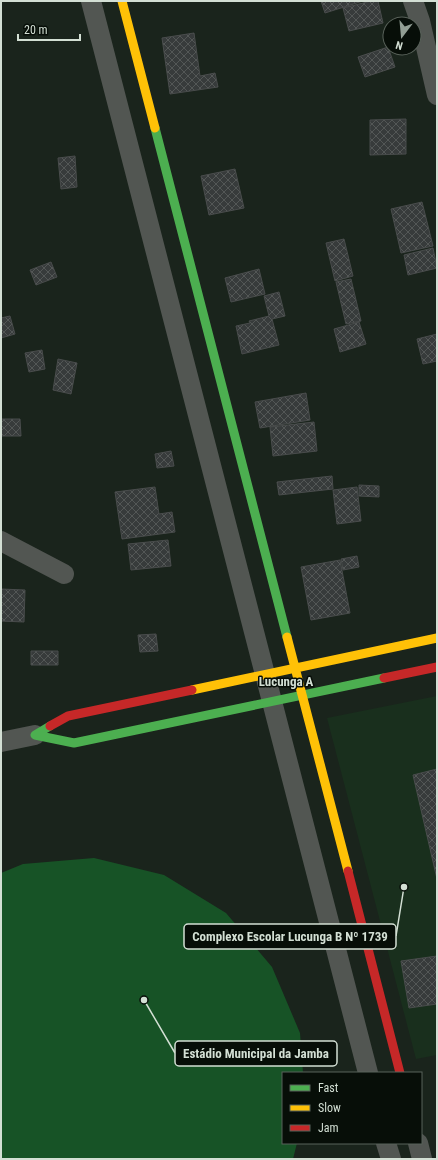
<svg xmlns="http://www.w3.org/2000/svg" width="438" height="1160" font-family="'Roboto Condensed',sans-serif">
	<defs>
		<pattern id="building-cross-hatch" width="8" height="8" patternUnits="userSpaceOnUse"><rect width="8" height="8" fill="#373b3b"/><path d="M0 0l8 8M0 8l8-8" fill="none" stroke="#535756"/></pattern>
	</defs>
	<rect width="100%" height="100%" fill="#1a241c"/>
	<path fill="#192f1d" d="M437,696v359l-21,4 -89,-341z"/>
	<path fill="#175326" d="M94,858l70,17 62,38 46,54 28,66 3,40h-20v70h14l-4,16h-292v-286l22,-9z"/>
	<path fill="url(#building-cross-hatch)" stroke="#494c4c" d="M321,1h42l-38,12z
		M371,1h7l5,22 -34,8 -6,-23z
		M194,33l6,43 15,-3 3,14 -48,7 -8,-56z
		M388,47l7,20 -30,10 -7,-20z
		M406,119v35l-36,1v-35z
		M75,156l2,31 -16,2 -3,-31z
		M235,169l9,39 -35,7 -8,-39z
		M422,202l11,44 -32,7 -10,-44z
		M344,239l9,37 -18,5 -9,-38z
		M433,248l4,20 -29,7 -4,-20z
		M51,262l6,15 -21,8 -6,-15z
		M259,269l6,25 -34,8 -6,-24z
		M351,279l10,42 -15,3 -10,-42z
		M279,292l6,24 -13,3 7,26 -37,9 -6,-28 14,-3 -1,-2 20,-5 -5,-20z
		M10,316l5,18 -14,4v-20z
		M359,322l7,22 -26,8 -6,-23z
		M437,334v27l-14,3 -6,-25z
		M42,350l3,19 -16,3 -4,-19z
		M58,359l19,4 -6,31 -18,-4z
		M306,393l4,27 -50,8 -5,-26z
		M1,419h19l1,17h-20z
		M314,422l3,29 -44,5 -3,-29z
		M171,451l3,15 -17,2 -2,-14z
		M332,476l1,13 -54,6 -2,-13z
		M359,485l20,1v11l-20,-1z
		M155,487l4,27 13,-2 3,20 -53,7 -7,-47z
		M357,487l4,34 -24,3 -4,-34z
		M168,540l3,26 -40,4 -3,-26z
		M357,556l2,11 -16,3 -2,-11z
		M340,560l10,53 -39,7 -10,-53z
		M1,589l24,1 -1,32 -23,-1z
		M156,634l2,17 -18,1 -2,-17z
		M31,651h27v14h-27z
		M437,769v110l-24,-104z
		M437,956v48l-28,4 -8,-47z"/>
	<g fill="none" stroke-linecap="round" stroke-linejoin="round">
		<path stroke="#525652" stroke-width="20" d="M91,1l277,1072
			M413,1l7,20 17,74
			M1,541l63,33
			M1,742l34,-7
			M386,1143l5,16
			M418,1143l4,16"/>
		<path stroke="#4caf50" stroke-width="9" d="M155,128l132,509
			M50,726l-15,9 39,8 310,-65"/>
		<path stroke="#ffc107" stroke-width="9" d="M122,1l33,127
			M287,637l61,234
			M192,690l245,-52"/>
		<path stroke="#c62828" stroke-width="9" d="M384,678l53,-11
			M50,726l18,-10 124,-26
			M348,871l52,202"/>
	</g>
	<g text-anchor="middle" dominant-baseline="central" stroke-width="3" stroke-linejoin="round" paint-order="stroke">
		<g font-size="13" font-weight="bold" fill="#d3dfd4" stroke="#070e08">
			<text x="286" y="681">Lucunga A</text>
		</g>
	</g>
	<path fill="none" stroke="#d3dfd4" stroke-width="1.5" d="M404 887L396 936M144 1000L175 1053"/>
	<g fill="#d3dfd4" stroke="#070e08" stroke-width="1.5">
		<circle cx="404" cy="887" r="4"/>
		<circle cx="144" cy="1000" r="4"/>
	</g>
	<g fill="#070e08" stroke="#d3dfd4" stroke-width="1.5">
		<rect x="184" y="924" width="212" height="25" rx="4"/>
		<rect x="175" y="1041" width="162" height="25" rx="4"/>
	</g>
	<g font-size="13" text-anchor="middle" font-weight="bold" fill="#d3dfd4">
		<text x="290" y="941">Complexo Escolar Lucunga B Nº 1739</text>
		<text x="256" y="1058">Estádio Municipal da Jamba</text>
	</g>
	<rect width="438" height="1160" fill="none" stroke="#d3dfd4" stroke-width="4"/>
	<rect x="282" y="1072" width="140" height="72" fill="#070e08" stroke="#59625a"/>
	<rect x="290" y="1085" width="20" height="6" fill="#4caf50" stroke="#59625a"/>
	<text x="318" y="1092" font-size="12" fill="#d3dfd4">Fast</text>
	<rect x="290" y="1105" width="20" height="6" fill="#ffc107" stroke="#59625a"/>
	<text x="318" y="1112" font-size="12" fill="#d3dfd4">Slow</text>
	<rect x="290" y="1125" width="20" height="6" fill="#c62828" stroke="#59625a"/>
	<text x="318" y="1132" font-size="12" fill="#d3dfd4">Jam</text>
	<g transform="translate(402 36) rotate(196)"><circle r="19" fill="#070e08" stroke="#59625a"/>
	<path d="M0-3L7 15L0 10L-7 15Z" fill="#929e94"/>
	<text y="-6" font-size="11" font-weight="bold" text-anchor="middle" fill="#d3dfd4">N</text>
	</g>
	<path d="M18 34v6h62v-6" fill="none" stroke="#d3dfd4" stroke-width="2"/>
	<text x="24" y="34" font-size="12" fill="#d3dfd4" stroke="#070e08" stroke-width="3" paint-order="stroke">20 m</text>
</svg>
